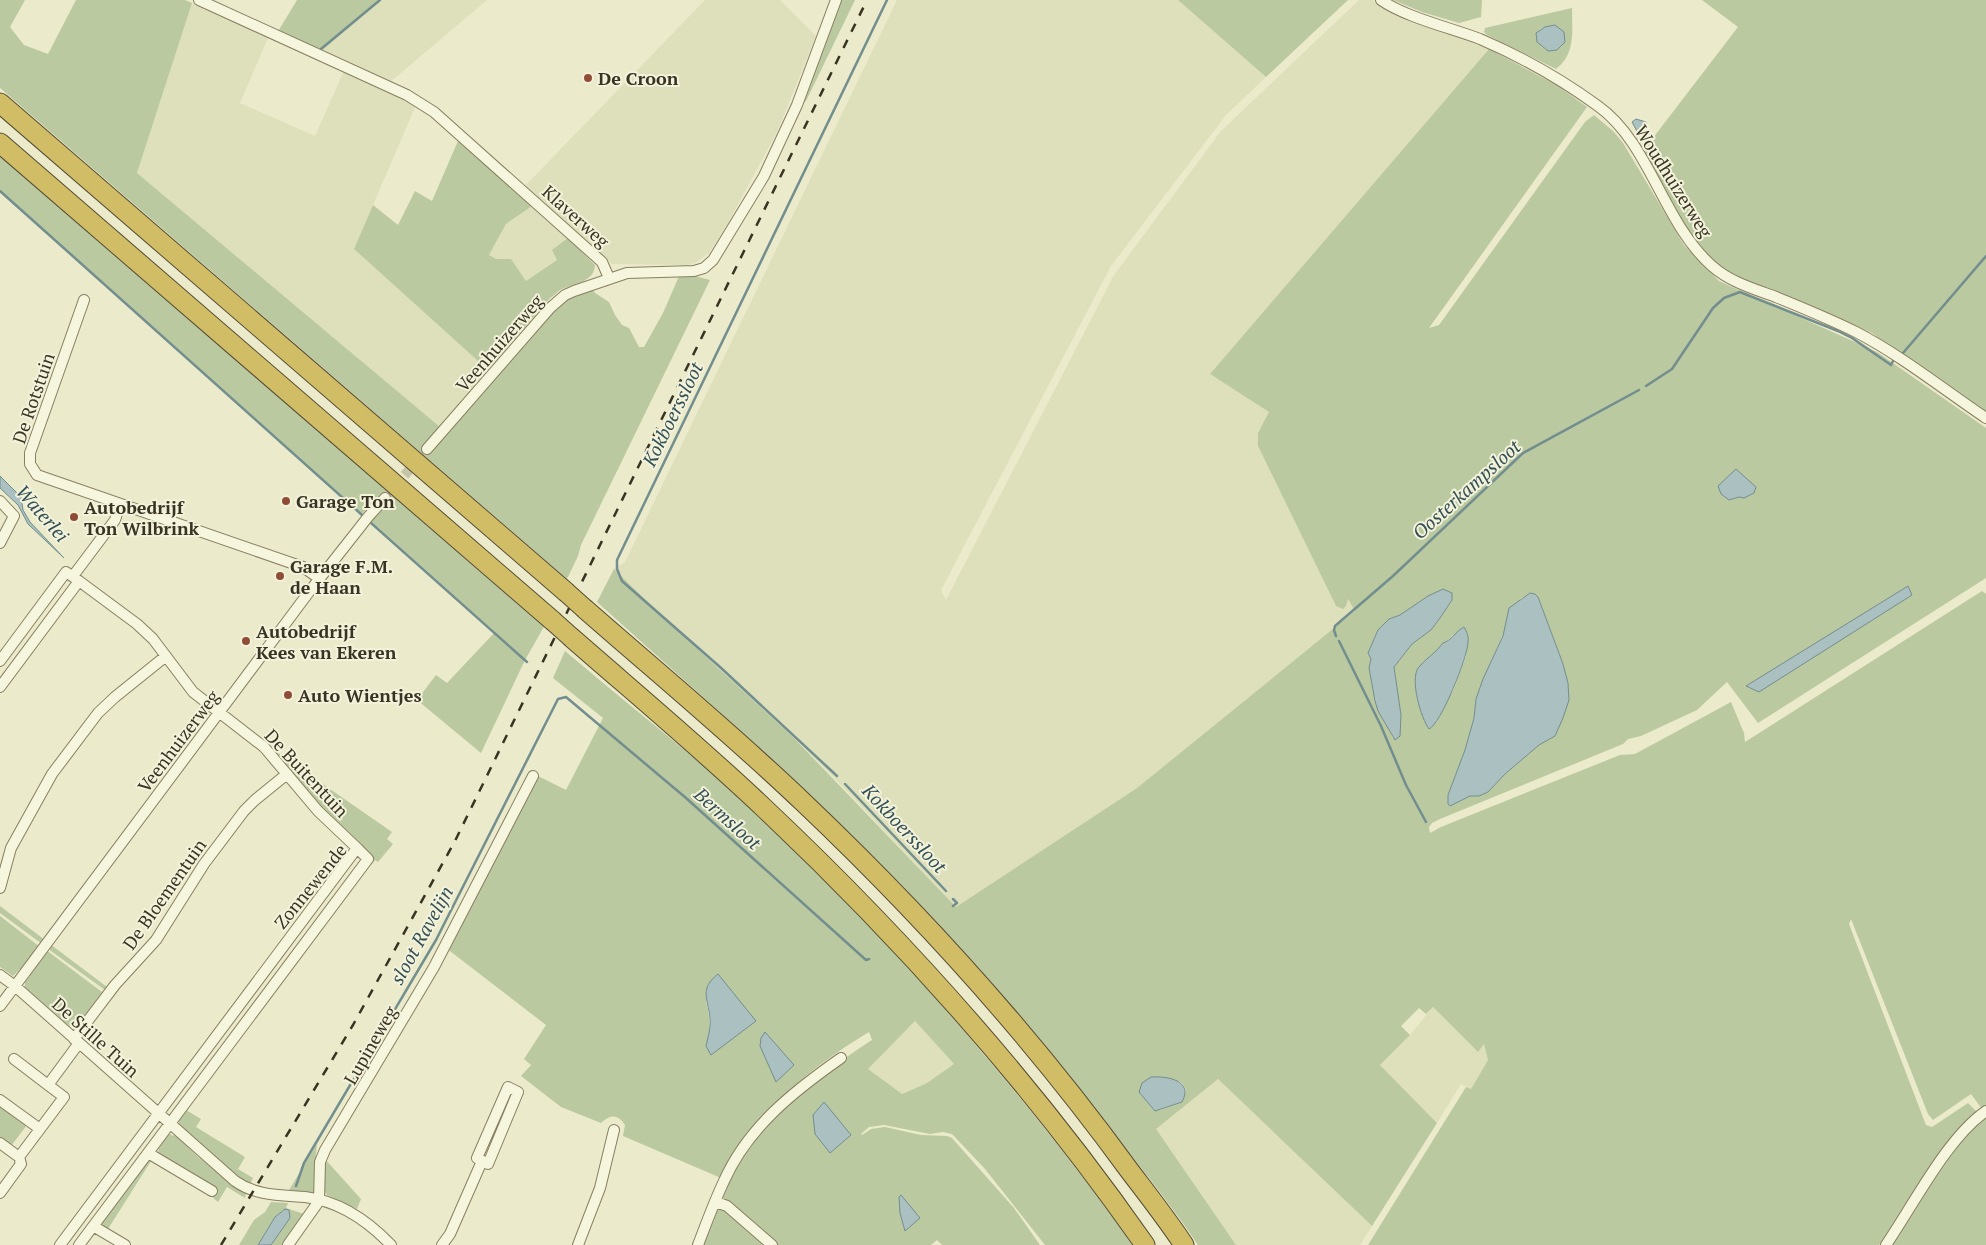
<svg xmlns="http://www.w3.org/2000/svg" width="1986" height="1245" font-family="'PT Serif',serif">
	<rect width="100%" height="100%" fill="#ebeacb"/>
	<path fill="#dde0ba" d="M381,0h106l-98,83 -69,-31z
		M705,0h75l36,36 -39,96 -49,91 -19,30 -14,10 -8,2 -75,-1 -87,-78z
		M897,0h281l88,77 -40,38 -115,151 -170,324 5,10 168,-325 107,-144 138,-131h14l20,14 14,6 82,29 -279,325 60,38 -12,21v13l78,160 11,-8 8,13 -218,177 -181,119 -118,-125 -47,-47 -123,-113 -54,-53 11,-7z
		M192,3l76,35 -28,65 75,33 29,-65 72,34 -62,144 134,121 -48,57 -303,-254z
		M532,206l36,32 -11,22 -31,21 -15,-22h-15l-7,-4 17,-31z
		M1433,1007l45,45 6,-8 4,16 -17,29 -10,-5 -24,39 -57,-58 30,-30z
		M915,1021l39,43 -27,19 -26,11 -34,-25z
		M1218,1079l154,147 -12,19h-124l-81,-116z"/>
	<path fill="#bac9a0" fill-rule="evenodd" d="M0,0h25l-15,27 14,18 24,9 28,-54h109l7,3 -55,170 303,254 -10,26 132,-152 30,-12 3,4 14,9 6,13 7,10 7,3 10,19h5l19,-34 17,-39 11,1 19,5 -129,265 -3,11 -11,23 -567,-491z
		M297,0h84l-61,52 -43,-19z
		M839,0h16l-48,99 -8,11z
		M1178,0h170l-82,77z
		M1393,0h89l-1,17 -22,6 -37,-11z
		M1702,0h284v414l-95,-66 -19,-15 -137,-57c-45,-24 -68,-82 -92,-125l95,-124z
		M1572,8c0,22 4,46 -16,61l-69,-34 -3,-3 1,-4zM1555,25l9,7 -2,14c-8,6 -13,7 -21,0l-1,-17z
		M1489,49l69,37 29,21 -158,221 10,-3 146,-203 9,-7 19,16 10,12 61,102 35,36 158,71 109,76v150l-228,145 -31,-41 -30,28 -56,26 -13,3 -5,5 -183,75 -8,4 -3,4 1,6 11,-6 179,-72 15,-1 96,-52 13,31 1,9 237,-151 4,3v512l-4,3 -11,-15 -38,26 -5,-6 -77,-195 -2,5 77,201 6,2 36,-24 10,10 -99,132h-511l98,-158 5,2 17,-29 -4,-16 -6,8 -45,-45 -7,7 -7,-6 -18,18 9,9 -30,30 57,58 -65,103 -154,-147 -62,50 80,116h-38c-33,-49 -71,-95 -108,-141 -72,-91 -148,-181 -231,-262 -85,-83 -174,-161 -262,-240l17,-33 54,53 123,113 165,172 181,-119 218,-177 -7,-12 -2,7 -3,3 -7,-3 -78,-160v-13l11,-21 -59,-38zM1452,593v7l-12,18 -9,12 -19,14 -18,23 7,48 -8,23 -18,-37 -6,-33 2,-9 -3,-6 10,-23 11,-11 11,-4 28,-19zM1530,593l5,1 3,3 25,67 -8,72 -16,9 -34,29 -17,18 -9,4h-9l-20,10 -2,-11 17,-45 9,-32 2,-19 30,-72 14,-28zM1453,635l13,21 -13,35 -7,10 -10,22 -5,-66zM1179,1081l4,3 3,6 -4,12 -22,8 -10,-5 -11,-13z
		M458,141l74,65 -26,18 -17,31 7,4h15l15,22 31,-21 -5,-10 16,-12 27,27c-1,18 -22,18 -35,25 -3,2 -6,6 -10,8l-62,72 -134,-121 19,-44 25,20 17,-34 17,10z
		M0,154l545,471 -20,35 -44,93 -64,-53 19,-25 11,8 48,-51 -125,-112 18,-19 -8,-7 -18,20 -362,-322z
		M565,651c63,54 129,104 190,160 84,78 162,163 235,251 50,59 98,119 142,183h-87l-60,-76 -33,-35 -9,-2 -13,2 -46,-9 -15,2 -8,7 1,1 9,-6 14,-2 36,8 26,1 5,2 62,70 26,37h-98l-5,-5 -6,5h-155l-55,-47c8,-18 16,-36 27,-51 31,-43 81,-79 124,-107l-3,-8c-30,18 -69,45 -91,71 -20,24 -38,50 -57,75l-98,-42 2,-11c-7,-11 -15,-11 -24,-2l-40,-16 -40,-31 10,-11 -7,-6 22,-34 -100,-77 35,-60 55,-113 30,15 37,-72 -50,-40zM706,1001l50,20 -50,25c5,-16 4,-29 0,-45zM915,1021l39,43 -27,19 -25,11 -34,-25z
		M268,746l124,86 -5,7 6,5 -15,18 -3,-2 -3,4 -5,2 -33,-42z
		M0,906l45,34 -3,4 -42,-31z
		M0,916l40,31 -18,24 -2,-2 -7,7 -13,-9z
		M50,944l57,43 -2,3 -54,-39 -3,-3z
		M46,950l56,42 -25,34 -5,1 -5,-3 -42,-37v-5l5,-6 -2,-1z
		M0,1105l27,20 -16,21 -11,-8z
		M186,1110l15,9 -5,8 49,30 -7,12 15,9 -4,9 -70,-62v-6z
		M1986,1114v131h-97l74,-109z
		M170,1134l3,2 2,-2 23,23 48,36 -1,5 -18,-11 -9,15 -6,-5 4,-7 -58,-35c0,-7 3,-17 12,-21z
		M317,1144l-3,31 1,19 -26,-4z
		M324,1158l37,41 -4,10 -30,-14 -2,-3z
		M149,1160l2,1 -43,68 -5,-4 -1,-3z
		M271,1202l17,1 -2,5 21,7 -24,30h-12l19,-27 -7,-8 -8,7 -17,28h-19l15,-25 11,-8z
		M719,1208h3l44,37h-65l15,-35z"/>
	<path fill="#abc0c0" stroke="#728e8e" d="M1555,25l9,7 1,10 -8,8 -9,1 -11,-9 -1,-9 9,-6z
		M1636,119l10,3 2,7 -4,6h-5l-7,-13z
		M1736,469l20,18 -2,6 -10,5 -5,-1 -10,3 -8,-6 -3,-8z
		M0,476l21,21 2,13 7,12 34,36 -36,-34 -10,-19 -18,-17z
		M1908,586l4,9 -153,97 -13,-6z
		M1443,589l9,4v7l-12,18 -9,12 -19,14 -18,23 7,48 -1,21 -5,4 -17,-29 -3,-10 -6,-33 2,-9 -3,-6 10,-23 11,-11 11,-4 28,-19z
		M1530,593l5,1 3,3 25,67 5,19 1,17 -6,18 -8,18 -16,9 -34,29 -17,18 -9,4h-9l-20,10 -2,-2v-9l17,-45 9,-32 2,-19 7,-20 20,-43 6,-28z
		M1464,627c3,5 5,10 4,15 0,14 -27,82 -39,87 -8,-11 -19,-48 -11,-61 7,-9 18,-15 25,-25 8,-2 13,-12 21,-16z
		M718,974l38,47 -45,34 -5,-9c2,-9 5,-19 4,-28 -2,-20 -11,-29 8,-44z
		M765,1032l29,33 -18,17 -16,-36 1,-8z
		M1151,1077c16,-1 43,3 31,25l-27,9 -16,-19 3,-9z
		M824,1102l27,33 -21,18 -15,-19 -2,-19z
		M901,1195l19,23 -15,13 -5,-18 -1,-16z
		M285,1209l4,1 1,8 -19,27h-13l17,-28z"/>
	<g fill="none" stroke-linecap="round" stroke-linejoin="round">
		<path stroke="#728e8e" stroke-width="2.5" d="M321,49l59,-49
			M0,191l362,324
			M1903,353l83,-97
			M1646,386l26,-17 41,-61 11,-10 16,-6 98,39 14,7 39,27 2,-4
			M370,522l157,140
			M1336,636l-2,-6 1,-4 58,-50 130,-123 116,-63
			M1339,641l42,85 25,59 20,37
			M837,776l-117,-109 -98,-86 -5,-12v-9l270,-560
			M845,784l101,107
			M953,906l4,-3 -4,-4
			M296,1186l8,-23 132,-223 122,-241 8,-2 120,101 180,162 3,-1"/>
		<path stroke="#c7c5a9" stroke-width="10" stroke-dasharray="10 5" stroke-linecap="butt" d="M385,498l42,-49"/>
		<g stroke="#877f61" stroke-width="12">
			<path id="street" d="M199,0l208,95 27,17 168,150 7,16
				M1381,0c24,17 70,28 99,39 42,18 81,40 118,67 52,37 65,117 114,160 18,16 42,23 64,31 27,11 54,22 80,35 46,24 87,57 130,86
				M84,300l-54,153v11l7,11 266,92 17,12
				M427,449l123,-141 15,-13 9,-4 53,-18 67,-2 10,-3 9,-8 51,-84 33,-71 39,-105
				M0,501l14,15 -14,27
				M73,576l42,-56 5,-16
				M79,581l58,43 16,15 40,53 71,55 54,64 39,37
				M0,661l66,-89 13,9 -79,106
				M0,888l11,-40 41,-74 46,-61 17,-16 51,-41
				M0,975l15,11 220,195c21,15 45,14 70,16 34,4 63,24 86,48
				M0,1006l309,-414 59,-75 17,-19
				M74,1039l41,-54 41,-45 48,-76 40,-53 11,-11 32,-26
				M14,1059l34,26
				M508,1087l10,5 -30,72 -11,-6z
				M0,1100l40,29
				M0,1143l19,14
				M148,1153l64,38
				M0,1193l21,-29 -2,-7 45,-60 -16,-12 31,-42
				M319,1201l1,-39 5,-12 109,-183 99,-191
				M716,1202l11,4 45,39
				M93,1226l32,19
				M60,1245l297,-397 11,11 -289,386
				M288,1245l31,-44
				M442,1245l8,-11 32,-73
				M578,1245l22,-57 14,-58
				M698,1245c8,-21 16,-43 26,-64 24,-54 70,-90 117,-123
				M1886,1245c28,-41 61,-107 100,-134"/>
		</g>
		<g stroke="#554c34" stroke-width="21">
			<path id="highway" d="M0,103l566,489
				M0,143l553,478
				M585,609c73,64 148,126 218,193 119,113 230,236 326,368 19,25 38,49 55,75
				M572,638c64,56 130,111 192,170 141,133 270,278 381,437"/>
		</g>
		<use href="#street" stroke="#f6f5de" stroke-width="10"/>
		<use href="#highway" stroke="#d1bd66" stroke-width="19"/>
		<path stroke="#393323" stroke-width="2.5" stroke-dasharray="9 9" stroke-linecap="butt" d="M221,1245l132,-220 102,-184 412,-841"/>
		<g stroke="#554c34" stroke-width="21" stroke-linecap="butt">
			<path id="highway-bridge" d="M566,592l19,17
				M553,621l19,17"/>
		</g>
		<use href="#highway-bridge" stroke="#d1bd66" stroke-width="19"/>
	</g>
	<g fill="#904d36" stroke="#f3f2da" stroke-width="2">
		<circle cx="588" cy="78" r="5"/>
		<circle cx="286" cy="501" r="5"/>
		<circle cx="74" cy="517" r="5"/>
		<circle cx="280" cy="576" r="5"/>
		<circle cx="246" cy="641" r="5"/>
		<circle cx="288" cy="695" r="5"/>
	</g>
	<g text-anchor="middle" dominant-baseline="central" stroke-width="4" stroke-linejoin="round" paint-order="stroke">
		<g font-size="18" font-weight="bold" fill="#393323" stroke="#f3f2da" text-anchor="start">
			<text x="598" y="78">De Croon</text>
			<text x="296" y="501">Garage Ton</text>
			<text x="84" y="507">Autobedrijf<tspan x="84" dy="21">Ton Wilbrink</tspan></text>
			<text x="290" y="566">Garage F.M.<tspan x="290" dy="21">de Haan</tspan></text>
			<text x="256" y="631">Autobedrijf<tspan x="256" dy="21">Kees van Ekeren</tspan></text>
			<text x="298" y="695">Auto Wientjes</text>
		</g>
		<g font-size="18" fill="#393323" stroke="#f3f2da">
			<text transform="translate(1674 181) rotate(58)">Woudhuizerweg</text>
			<text transform="translate(576 216) rotate(42)">Klaverweg</text>
			<text transform="translate(499 343) rotate(-49)">Veenhuizerweg</text>
			<text transform="translate(33 398) rotate(-71)">De Rotstuin</text>
			<text transform="translate(178 741) rotate(-53)">Veenhuizerweg</text>
			<text transform="translate(307 773) rotate(47)">De Buitentuin</text>
			<text transform="translate(310 886) rotate(-51)">Zonnewende</text>
			<text transform="translate(164 894) rotate(-55)">De Bloementuin</text>
			<text transform="translate(96 1037) rotate(42)">De Stille Tuin</text>
			<text transform="translate(370 1045) rotate(-60)">Lupineweg</text>
		</g>
		<g font-size="19" font-style="italic" fill="#345057" stroke="#f3f2da">
			<text transform="translate(672 414) rotate(-64)">Kokboerssloot</text>
			<text transform="translate(1466 489) rotate(-42)">Oosterkampsloot</text>
			<text transform="translate(43 513) rotate(49)">Waterlei</text>
			<text transform="translate(728 818) rotate(42)">Bermsloot</text>
			<text transform="translate(905 828) rotate(47)">Kokboerssloot</text>
			<text transform="translate(421 935) rotate(-61)">sloot Ravelijn</text>
		</g>
	</g>
</svg>
